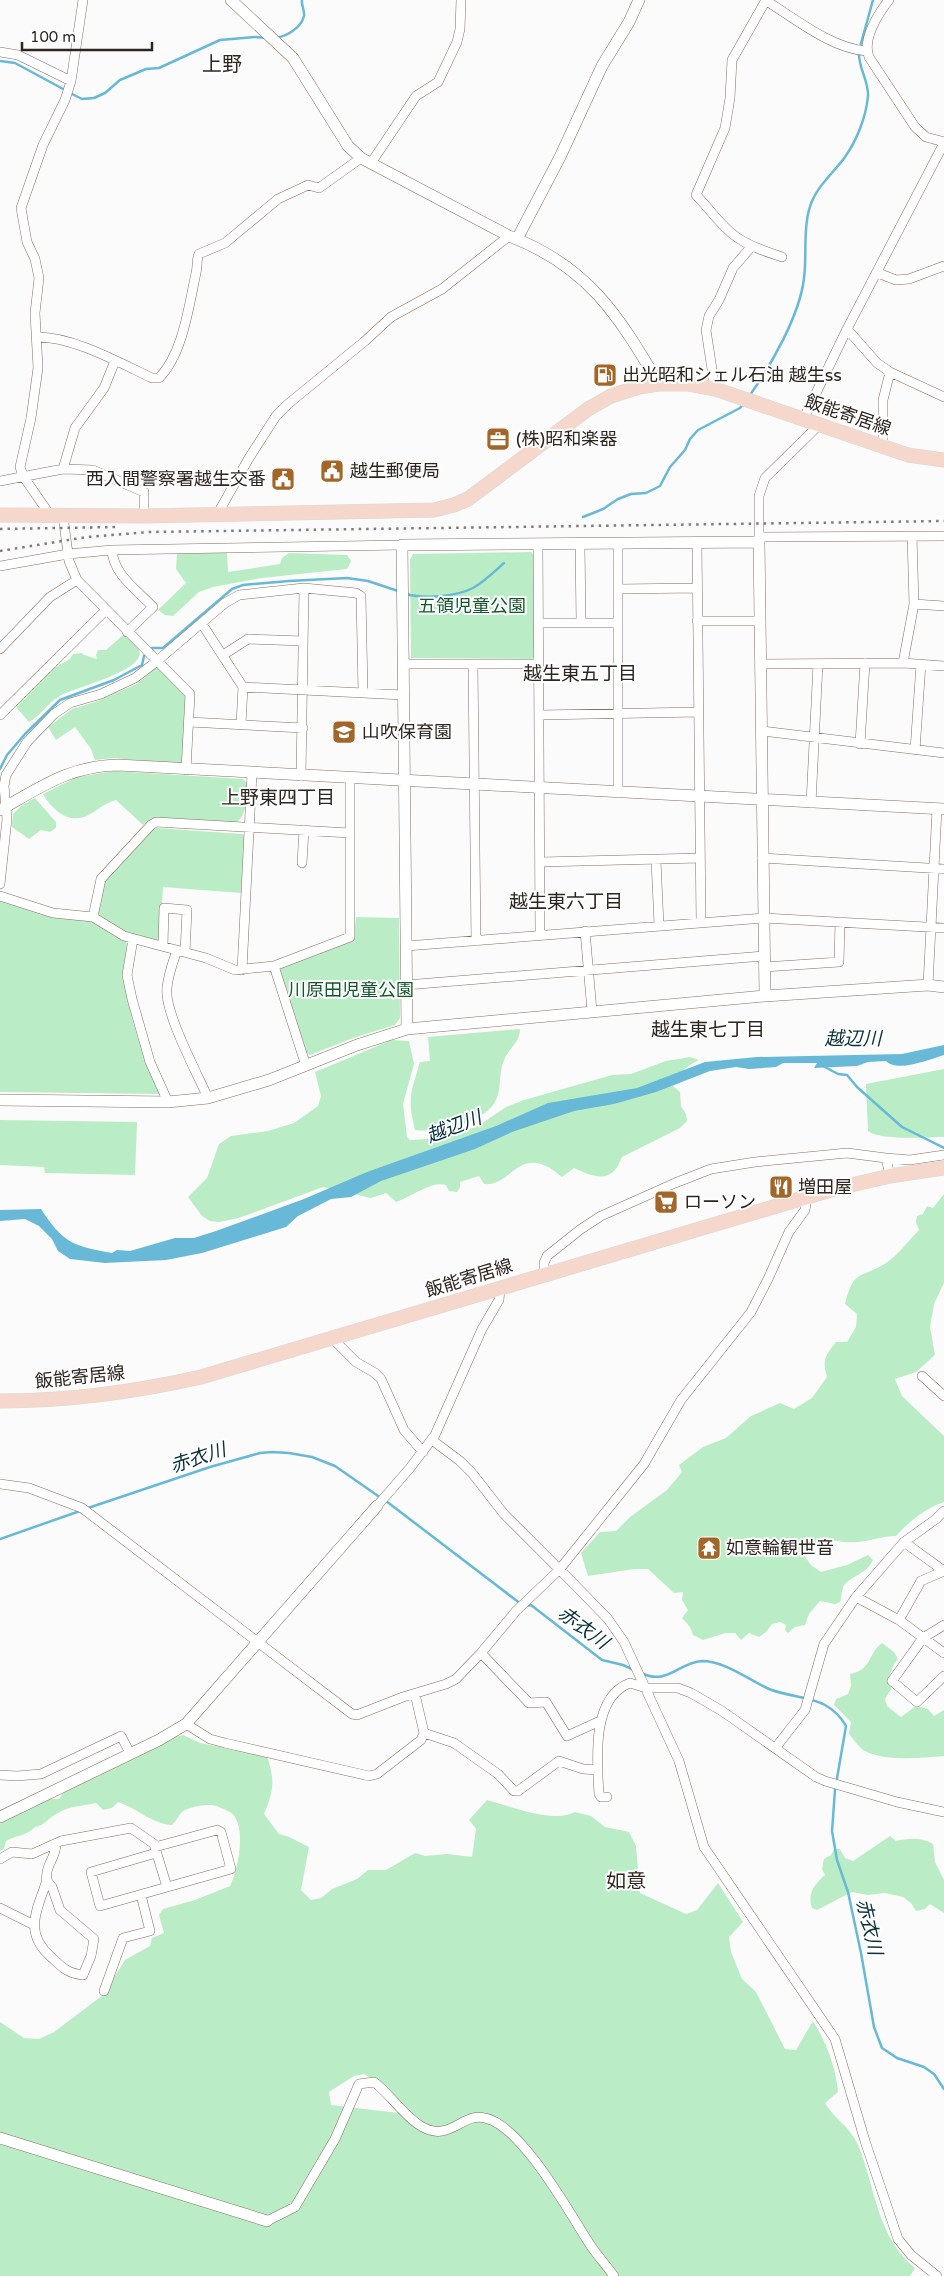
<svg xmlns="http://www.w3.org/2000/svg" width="944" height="2276" font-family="'Varela Round','Noto Sans JP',sans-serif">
	<rect width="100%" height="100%" fill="#fbfbfb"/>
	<path fill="#baedc5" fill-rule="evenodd" d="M208,551l19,2 1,19 52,-8 2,-6 7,-5 58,2 4,6 -4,8 -85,9 -49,9 -14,5 -26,24 -8,-1 -7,-5 28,-27 -10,-14 1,-15z
		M531,552l3,3 1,101 -3,3 -121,-1 -1,-98 3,-6z
		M123,635c5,4 14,9 16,15 9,21 -69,38 -81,47 -11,7 -18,19 -29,25l-13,-15 38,-39 16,-9 3,-5 9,-1 2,2 13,4 -1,-4 2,-5h8z
		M155,668l5,1 27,28 -3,63 -5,4 -66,-6 -18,2 -4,-11 -16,-22 -19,13 -8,-13 24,-18 23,-7 42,-18z
		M114,771l129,8 4,5c-1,14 1,32 -12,39l-82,-5 -10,7 -27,-25c-14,4 -21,13 -32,17 -18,6 -33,-9 -41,-23l34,-17z
		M35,798l21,24v6l-6,4 -9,-2 -12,9 -17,-12 1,-13 8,-8z
		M157,828l85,6 3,2 -4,57 -78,-6 -3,52 -4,1 -33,-8 -26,-19 6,-30 50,-54z
		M0,901c17,2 31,11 49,15 13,2 30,1 43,5 13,4 19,17 34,19 3,10 -3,23 -2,35 5,41 18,82 36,119l-160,-2z
		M356,917l43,1 1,100 -5,7 -42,13 -43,17 -3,-2 -28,-81 2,-4 73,-28z
		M520,1029c0,13 -10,18 -15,29 -7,14 -3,29 -9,42 -10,23 -59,33 -81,30 -8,-33 -4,-37 5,-68l10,-1 -2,-24z
		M392,1040l17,1 5,23 -11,40 4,33 3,3 31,-2 37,-12 28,-19 18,-7 88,-25 19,-1 35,-13 24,-4 9,3c-13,6 -20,13 -26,26l7,6 1,14 5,8 1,7 -7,7 -58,29c-10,27 -26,21 -48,11l-12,9c-43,-37 -49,10 -78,7l-5,-8 -19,6v5l-3,5 -8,-1 -3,-6c-14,-5 -37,13 -50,17l-10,-9 -15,5 -48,-11 -84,31 -20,4 -9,-1 -8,-5 -14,-19 19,-19 12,-34 12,-8 37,-5 26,-8 24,-17 3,-10 -6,-24z
		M944,1069v68c-18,0 -63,4 -76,-6l-2,-47z
		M0,1120l137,2 -2,53 -90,-2 -1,-6 -44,-2z
		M944,1194v89l-10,21 -4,23 5,28 -19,17 -21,7 7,17 42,40v66c-20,7 -34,19 -48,34 -15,0 -25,5 -39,6 -20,2 -27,-7 -50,3l-4,9 8,11 10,7 26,-7 21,-10 5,5c-6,13 -17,14 -27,23 -5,4 -4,14 -6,19l-5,2 -15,-3 -11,13 -4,11 -10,2 -7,6 -3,-3 1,-5 -6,-3 -8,2 -6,8 -7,5 -10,-4 -8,7 -6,-7h-9l-23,7 -10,-5 -3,-8 -8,-9 6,-8 -6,-10 1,-8 -9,1 -26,-24h-14l-46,7 -7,-23 19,-21 16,-1 14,-14 37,-27 15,-18 -3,-7 24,-18 23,-9 25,-22 29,-13 14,6 18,-11 15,-21c-5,-17 -2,-21 9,-35h11l9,-15 1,-13 -12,-10c9,-36 16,-25 41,-41 12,-8 23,-23 33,-33l-3,-8 1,-6 6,-2 4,-8 6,2z
		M882,1643l12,9 4,7 -4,5 -7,18 5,6 -7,11 2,7 14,11 15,-11 12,3 6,7 10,-6v46c-23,2 -53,5 -75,-3 -9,-3 -14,-12 -20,-19l2,-12 -17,-17 2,-6 12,-5 3,-8 -1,-12c22,-4 18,-21 32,-31z
		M183,1735l17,8 67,13c8,25 7,34 -3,58l15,20 10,3 20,10 -8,43 10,10 10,-2 11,-9 25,-10 11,-9h18l29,-17 10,3 22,-2 25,3 4,-28 -7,-9 18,-20c23,6 67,24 88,12l16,4 14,11 24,5 7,14 4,47 46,21 11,-4 21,-27 25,39 -14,15 2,15 11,27 14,13 29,57 11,1 17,-29c13,21 23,46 25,71l-13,11c10,17 24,22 33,42 18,43 18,91 57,123l-5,8h-910v-254l24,16 15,1 15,-7 49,-37 22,-35 25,-14 2,-8 12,-5 -5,-18 4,-6 32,-9 35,-14c8,-16 18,-62 0,-74 -3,-2 -8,-3 -11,-5 -11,-4 -24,-1 -34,3 -6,3 -8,11 -13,15 -20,-1 -35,-17 -54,-23l-6,6 -9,2 -7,-7c-13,3 -27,3 -38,10 -9,4 -14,13 -23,14 -9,9 -18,8 -29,14l-2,8 -4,2v-30l50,-22h9l3,-5 13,-8 96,-48zM364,2074l20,12 23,28 -76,-9 -2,-13 25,-16z
		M890,1836l6,5c12,-3 26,-4 37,3l2,18 9,18v33l-14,-9 -5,5 -9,2 -5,-8 -8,-6 -18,-4 -17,2 -16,-3 -35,18 -5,-2c-5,-15 2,-23 13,-33l-3,-6 2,-10 7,-4 3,-6h6l5,9 8,3z"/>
	<path fill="#67b9d7" d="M944,1045v10c-14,4 -46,18 -58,6l-18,1 -11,4 -43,2 3,-5h-34l-7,4 -27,2 -13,-2 -26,4 -54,21 -42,12 -40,7 -62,21 -37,17 -94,32 -30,16 -20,2 -33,17 -12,11 -84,26 -36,7 -61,3 -35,-4 -12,-8 -6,-12 -13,-13 -14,-7 -25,2v-11l41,-1c22,34 32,37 71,44l5,-3 13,1 45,-13h19l22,-7 88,-32 63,-27 129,-46 52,-23 89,-15 68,-26 52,-5 145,-3z"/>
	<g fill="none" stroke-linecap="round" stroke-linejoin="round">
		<path stroke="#67b9d7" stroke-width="2.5" d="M276,38c11,-2 25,-10 28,-22 1,-5 -3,-11 -2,-16
			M860,47l13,-47
			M0,61l15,2 50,27
			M70,93l12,6 12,-1 11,-5 15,-13 26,-11 13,-1 61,-28 35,-3 11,1
			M750,395c21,-30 50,-80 54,-117 3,-22 -1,-47 5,-68 6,-23 23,-35 36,-53 12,-17 21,-40 23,-61 1,-15 -10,-28 -9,-44
			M583,517l20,-8 15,-10 13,-5 15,-1 14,-7 10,-19 15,-17 5,-11 8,-9 42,-22 4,-5
			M406,594c19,5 49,3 67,-6 12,-7 21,-16 31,-25
			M0,769l7,-14 18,-21 35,-34 54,-20 28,-15 2,-9 8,-8h11l69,-59 11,-4 46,-4 58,-3 21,3 30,10
			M823,1066l15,8 9,1 10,12 45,40 42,21
			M386,1501l135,103
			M88,1508l122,-41 50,-14 12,-1 17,1 23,4 23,9 46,32
			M0,1539l80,-28
			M526,1606l5,-1 71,55 21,5 11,5
			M641,1673c27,13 38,-11 61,-12 23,0 47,19 67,28 17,7 42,8 56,16 9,5 16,12 21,21l-11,64 -3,41 5,29 11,32 13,61 13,74 8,21 15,10 27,9 10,7 10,15"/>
		<g stroke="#866f62" stroke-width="10">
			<path id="minor" d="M765,0c29,18 67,49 102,51
				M766,0l-34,60 -2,38 -5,30 -29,67c14,14 26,33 42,43 13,9 29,14 44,19
				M889,0c-11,14 -27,39 -20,57l46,70 11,10 18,5
				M0,52l18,3 53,26
				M371,163l45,-67 22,-14 19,-40 3,-13 1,-29
				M878,273l18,7 13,-1 35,-13
				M847,329l30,34 13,9 54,25
				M36,337c36,-1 84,26 116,41h7c24,-24 30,-73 37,-105 2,-7 0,-13 3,-19l26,-11 53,-44 30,-14 11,3 42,-30
				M715,389l-9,-59 3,-14 10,-16 14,-32 19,-22
				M803,420l44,-91 97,-186
				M883,447v-47l7,-28
				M63,469l12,-41 29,-40 11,-27
				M0,481l63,-12 30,1 51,22v24
				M50,515l-27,-39 -3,-9 11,-49 7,-50 -3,-55 4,-35 -4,-19 -8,-17 -6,-34 22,-63 22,-45 6,-19 12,-81
				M217,515l32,-57 27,-42 12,-12 77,-63 26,-24 51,-28 67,-53
				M63,516l6,45 8,19 113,114 -4,76
				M759,537l185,-1
				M759,542v-46l6,-18 54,-53
				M697,543l4,379
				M580,544l1,78
				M538,545l2,390
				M112,550c1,24 25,40 41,57l-26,25
				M0,566l68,-12 44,-4 290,-5
				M618,589l79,-1
				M914,604l30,2
				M697,621h63
				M539,623h79
				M202,624l41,63 -2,37
				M0,649l50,-52 27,-17
				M223,655l25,-16 55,2
				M903,663l11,-59 -2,-68
				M403,664h136
				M761,664l142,-1 41,3
				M473,665l3,276
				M243,687l160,8
				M0,715l106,-105
				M540,715l158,-3
				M189,722l114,6
				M762,731l182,22
				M860,744l5,-81
				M915,750l6,-86
				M301,776l3,-188
				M618,793v-249
				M811,803l7,-139
				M762,858l182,11
				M656,860l3,65
				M541,862l159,-4
				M302,863l2,-33
				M0,884l7,-65 -3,-33 2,-11 21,-33 27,-28 16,-11 31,-9 34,-16 22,-17 68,-58 14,-8 65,-7 52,5 5,3 2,96
				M0,896l53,17 40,4 31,19 82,22 29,12 39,-4 76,-29v-159
				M93,917l8,-38 50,-54 5,-3 194,11
				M585,931l7,80
				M133,939l-6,36 5,24 18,63 18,40
				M163,946l1,-38 23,2 -2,42
				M406,946l358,-28 180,10
				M177,950c-4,12 -9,25 -10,38 -3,24 30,85 41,110
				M274,966l32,100
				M764,967l75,-5 1,-40
				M242,970l10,-197
				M406,985l358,-29
				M928,985l9,-176
				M886,1158l24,2 34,-5
				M544,1275v-12l3,-7 34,-27 20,-13 74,-33 36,-14 44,-7 92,-9 39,5 4,18
				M332,1338l24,24 19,11 6,6 23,51 19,22
				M922,1376l22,20
				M432,1440l28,21 12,12 32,41 71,71 33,34 16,23 55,119 25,86 131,192 30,102 33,98 13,16 26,21
				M0,1484l29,4 53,20 270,206 5,1 46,-18 43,-13 10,-5 25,-26 35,-42 43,-41 85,-106 37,-64 70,-88 17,-33 21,-47 16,-22 2,-13
				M377,1506l33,-38 25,-33 47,-106 17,-29 1,-12
				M904,1542l40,29
				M856,1597l43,23 45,33
				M899,1620l22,-39 23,-10
				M944,1625l-21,13 -31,43 25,21 27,-26
				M481,1653l48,50 17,-1 21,34 33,-15
				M186,1724l24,15 15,4 144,33 8,-2 44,-34 3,-7 -9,-39
				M424,1733l30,10 44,31 16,17h4l41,-30 24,8 15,1
				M776,1747l29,-37 19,-66 32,-47 48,-55 32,-23 8,-8
				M0,1775l17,1 24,-2 80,-38 9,17
				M607,1797h-6l-2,-3c-2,-33 -8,-97 31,-111l16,5h32l13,5 31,18 94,66 9,4 72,21 47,10
				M155,1847l62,-17 4,2 10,37 -131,37 -9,-34 65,-19
				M0,1859l12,-7 20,2 29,-13 70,-13 23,16 13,43
				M47,1881l5,6 8,23 34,29 -3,17 -8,19c-16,-2 -20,-7 -32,-18 -27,-24 -15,-45 -5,-74 1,-5 0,-10 2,-15 3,-9 8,-14 8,-24
				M0,1908l34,17
				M104,1991l19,-53 27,-7 -9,-36
				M267,2221l28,-14 40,-68 24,-55 15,-2c20,14 44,58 72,48 14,-4 24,-16 39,-12 36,7 84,94 104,125 7,11 17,22 25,33"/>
		</g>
		<g stroke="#866f62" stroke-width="12">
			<path id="tertiary" d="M231,0l62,58 55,88 13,12 148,78c79,30 109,79 150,148
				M517,239l43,-82 42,-91 27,-44 10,-22
				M0,810c41,-23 69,-44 118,-45l826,44
				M407,1029l-5,-484 357,-3 6,454
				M0,1100l168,2 40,-4 61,-18 88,-35 50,-16 358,-33 163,-11 16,2
				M0,1817l159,-77 27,-16 191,-218
				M0,2138l267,83"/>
		</g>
		<g stroke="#dad8d7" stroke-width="15">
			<path id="primary" d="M0,515l144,1 290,-6 20,-5 14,-6 120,-90 23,-13 28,-9 20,-3h29l27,5 193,66 36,5
				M0,1401c68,0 135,-9 201,-24l633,-188 56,-13 54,-8"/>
		</g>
		<use href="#minor" stroke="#fff" stroke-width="9"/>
		<use href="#tertiary" stroke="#fff" stroke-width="11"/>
		<use href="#primary" stroke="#f6d7cb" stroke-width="14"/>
		<path stroke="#807a77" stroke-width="2.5" stroke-dasharray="2.5 5" stroke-linecap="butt" d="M0,529l117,-2
			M0,551l87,-14 62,-5 795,-11"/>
	</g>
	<defs>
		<g id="fuel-square" transform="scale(1.25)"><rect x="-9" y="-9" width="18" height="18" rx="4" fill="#a26629" stroke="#fff"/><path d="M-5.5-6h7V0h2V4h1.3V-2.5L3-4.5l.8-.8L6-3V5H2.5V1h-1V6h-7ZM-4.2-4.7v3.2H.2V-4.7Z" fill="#fff"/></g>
		<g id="office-square" transform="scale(1.25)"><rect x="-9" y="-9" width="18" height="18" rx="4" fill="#a26629" stroke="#fff"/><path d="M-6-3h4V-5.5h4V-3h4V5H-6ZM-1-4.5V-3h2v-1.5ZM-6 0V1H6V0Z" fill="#fff"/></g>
		<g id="civic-square" transform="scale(1.25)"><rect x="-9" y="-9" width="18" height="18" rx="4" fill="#a26629" stroke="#fff"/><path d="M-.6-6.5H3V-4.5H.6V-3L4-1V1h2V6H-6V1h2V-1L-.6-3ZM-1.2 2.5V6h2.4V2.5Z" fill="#fff"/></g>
		<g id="school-square" transform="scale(1.25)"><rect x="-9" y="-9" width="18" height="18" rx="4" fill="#a26629" stroke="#fff"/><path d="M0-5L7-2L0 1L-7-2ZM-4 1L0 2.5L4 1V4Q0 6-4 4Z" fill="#fff"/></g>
		<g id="restaurant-square" transform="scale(1.25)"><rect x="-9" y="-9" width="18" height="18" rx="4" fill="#a26629" stroke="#fff"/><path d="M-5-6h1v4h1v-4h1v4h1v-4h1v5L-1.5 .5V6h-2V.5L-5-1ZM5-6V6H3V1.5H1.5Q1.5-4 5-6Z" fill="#fff"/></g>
		<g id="supermarket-square" transform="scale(1.25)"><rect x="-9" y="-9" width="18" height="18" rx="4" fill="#a26629" stroke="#fff"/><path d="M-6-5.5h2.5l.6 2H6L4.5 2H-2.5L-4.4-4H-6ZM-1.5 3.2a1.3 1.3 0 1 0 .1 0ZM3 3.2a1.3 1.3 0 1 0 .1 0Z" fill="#fff"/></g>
		<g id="temple-square" transform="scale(1.25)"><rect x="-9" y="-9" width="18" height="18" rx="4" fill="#a26629" stroke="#fff"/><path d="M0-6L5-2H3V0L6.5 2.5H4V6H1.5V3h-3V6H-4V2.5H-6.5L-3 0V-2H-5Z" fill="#fff"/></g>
	</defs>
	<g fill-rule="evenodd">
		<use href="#fuel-square" x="605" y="375"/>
		<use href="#office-square" x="498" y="439"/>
		<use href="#civic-square" x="332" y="471"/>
		<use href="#civic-square" x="283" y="479"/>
		<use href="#school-square" x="344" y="732"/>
		<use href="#restaurant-square" x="781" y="1187"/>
		<use href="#supermarket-square" x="666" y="1202"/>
		<use href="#temple-square" x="709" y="1548"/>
	</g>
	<g text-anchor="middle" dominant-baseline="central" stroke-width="4" stroke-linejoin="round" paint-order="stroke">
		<g font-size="18" fill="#2f2520" stroke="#fff" text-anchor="start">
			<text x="622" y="375">出光昭和シェル石油 越生ss</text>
			<text x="516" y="439">(株)昭和楽器</text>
			<text x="350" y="471">越生郵便局</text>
			<text x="266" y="479" text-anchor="end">西入間警察署越生交番</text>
			<text x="362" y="732">山吹保育園</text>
			<text x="798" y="1187">増田屋</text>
			<text x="684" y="1202">ローソン</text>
			<text x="726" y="1548">如意輪観世音</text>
		</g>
		<g font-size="18" fill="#2f2520" stroke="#fff">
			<text transform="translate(848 415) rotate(19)">飯能寄居線</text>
			<text transform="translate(469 1278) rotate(-17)">飯能寄居線</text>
			<text transform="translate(80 1377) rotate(-6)">飯能寄居線</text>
		</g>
		<g font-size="18" fill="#14572c" stroke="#fff">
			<text x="472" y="606">五領児童公園</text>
			<text x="351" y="990">川原田児童公園</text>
		</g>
		<g font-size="19" fill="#2f2520" stroke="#fff">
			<text x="580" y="674">越生東五丁目</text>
			<text x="278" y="798">上野東四丁目</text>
			<text x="566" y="902">越生東六丁目</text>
			<text x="708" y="1030">越生東七丁目</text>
		</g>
		<g font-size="19" font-style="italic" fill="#09303d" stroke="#fff">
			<text x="853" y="1039">越辺川</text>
			<text transform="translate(454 1127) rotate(-21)">越辺川</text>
			<text transform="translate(198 1458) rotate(-18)">赤衣川</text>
			<text transform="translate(583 1628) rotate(36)">赤衣川</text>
			<text transform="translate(869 1927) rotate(77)">赤衣川</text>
		</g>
		<g font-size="20" fill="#2f2520" stroke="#fff">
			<text x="222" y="65">上野</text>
			<text x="626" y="1882">如意</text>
		</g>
	</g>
	<path d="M22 42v8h130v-8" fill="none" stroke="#2f2520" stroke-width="2.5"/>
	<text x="30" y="42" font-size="15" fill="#2f2520" stroke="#ffffff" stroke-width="4" paint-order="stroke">100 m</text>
</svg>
